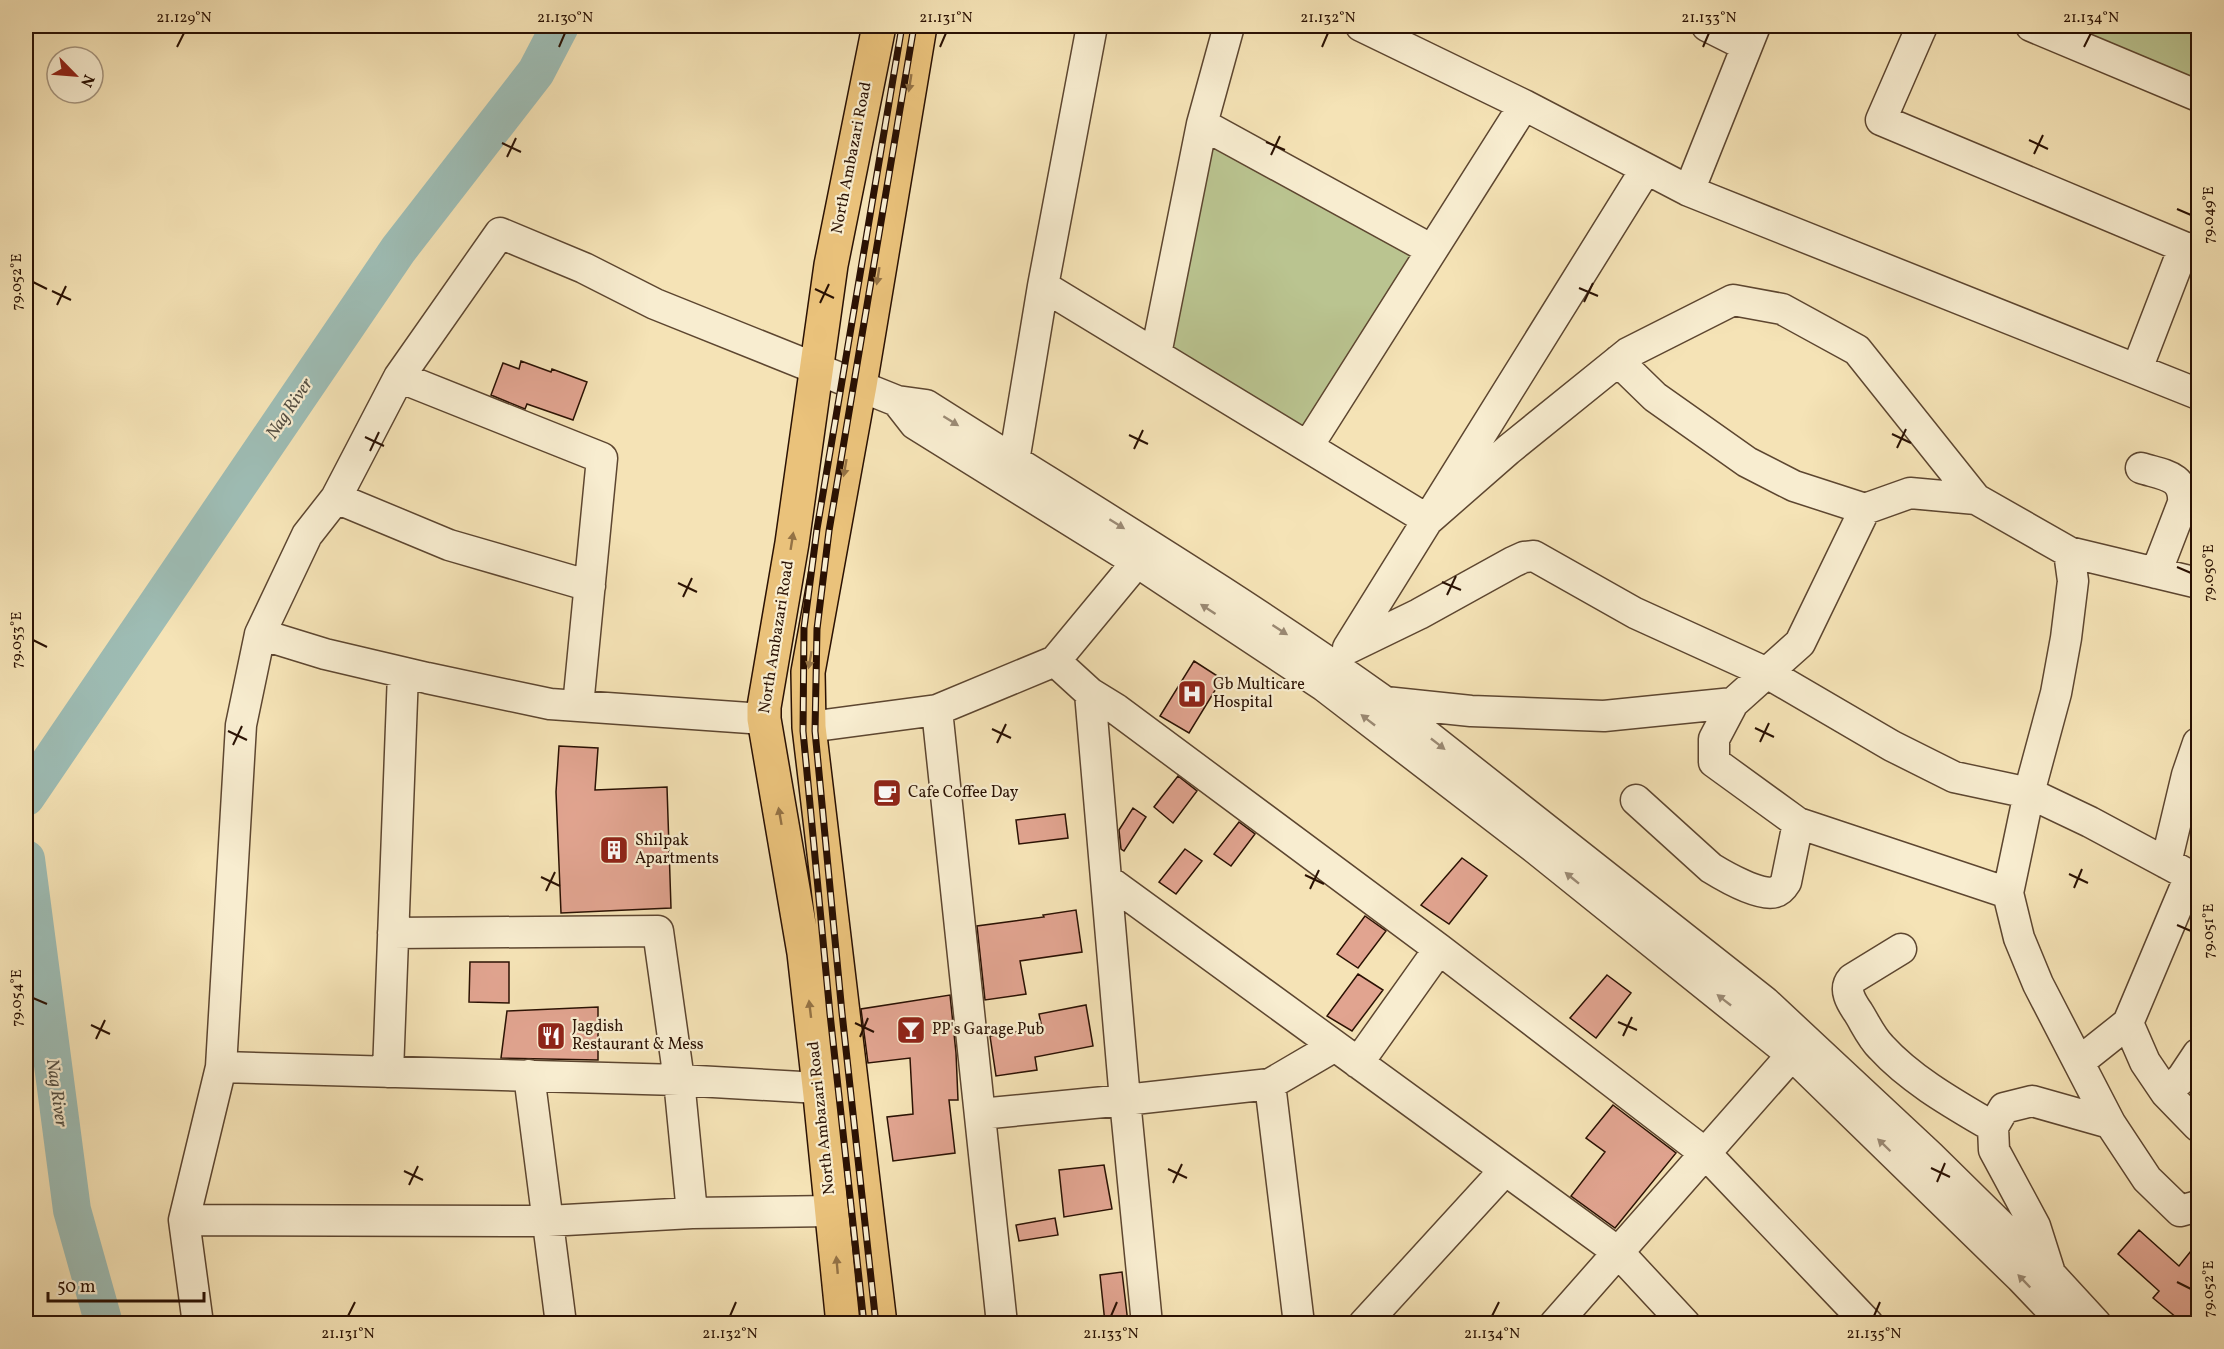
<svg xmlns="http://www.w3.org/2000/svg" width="2224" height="1349" font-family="Vollkorn,serif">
	<rect width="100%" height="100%" fill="#f5e3b6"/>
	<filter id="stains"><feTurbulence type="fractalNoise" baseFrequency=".00333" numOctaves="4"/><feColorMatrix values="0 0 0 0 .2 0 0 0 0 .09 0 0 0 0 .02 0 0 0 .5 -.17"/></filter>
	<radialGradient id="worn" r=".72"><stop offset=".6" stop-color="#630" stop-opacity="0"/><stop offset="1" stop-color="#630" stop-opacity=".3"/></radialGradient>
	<path fill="#bac490" stroke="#726a4a" stroke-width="1.5" d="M2051,26h147v59z
		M1211,143l211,113 -115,175 -139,-82z"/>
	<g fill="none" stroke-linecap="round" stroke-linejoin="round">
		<path stroke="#9ebdb5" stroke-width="38" d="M26,797l372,-547 138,-178 24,-46
			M26,859l46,351 32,114"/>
	</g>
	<path fill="#e1a490" stroke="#2a1103" stroke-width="1.5" d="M521,361l30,11 1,-3 35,13 -14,38 -46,-16 -2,5 -34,-14 12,-32 16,6z
		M1194,661l28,18 -33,54 -29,-17z
		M559,746l39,2 -3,42 72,-3 4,121 -110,5 -5,-121z
		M1178,776l19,15 -24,32 -19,-16z
		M1133,808l13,9 -22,34 -3,-2 -2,-19z
		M1065,814l3,24 -49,6 -3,-24z
		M1239,822l16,12 -24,32 -17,-12z
		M1185,849l17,12 -26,33 -17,-12z
		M1462,858l25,18 -38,48 -28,-19z
		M1076,910l6,42 -62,9 6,33 -41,6 -8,-74 67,-9 -1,-2z
		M1365,916l21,15 -28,37 -21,-14z
		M470,962h39v41l-40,-1z
		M1358,974l25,16 -31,41 -25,-15z
		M1607,975l24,18 -35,45 -26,-20z
		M950,995l6,58 2,47h-9l6,53 -62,8 -6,-44 26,-3 -3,-56 -42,5 -7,-54z
		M1086,1005l7,41 -58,11 2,13 -41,6 -6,-40 52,-8 -3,-14z
		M598,1007v53l-97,-2 6,-47z
		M1613,1105l63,48 -61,75 -44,-32 34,-44 -19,-14z
		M1104,1165l8,44 -48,8 -5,-47z
		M1055,1218l3,17 -39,6 -3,-16z
		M2139,1230l40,36 20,-25v82h-16l-30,-25 6,-7 -41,-37z
		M1122,1272l6,51h-23l-5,-48z"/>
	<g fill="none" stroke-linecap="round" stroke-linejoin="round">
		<g stroke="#5d4630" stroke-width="33">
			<path id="minor" d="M1361,26l163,79 165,86 509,203
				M1707,26l40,20
				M1922,26l-41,94 317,133
				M2031,26l167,70
				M1202,124l230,126
				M1689,191l66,-165
				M1043,286l385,234 80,-70 120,-97 105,-53 49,9 75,41 119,149 93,53 4,29 -7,57 -10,55 -27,100 -21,100 11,45 19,46 72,139
				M1156,354l46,-230 27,-98
				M1618,361l37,36 92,65 47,24 71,23
				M2137,369l47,-122
				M399,377l101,-144 84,35 71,36 242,97 29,4c154,98 311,191 459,297l380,300 164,153 122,120 45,49
				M897,401l18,23 222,138 187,124 212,163 255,205 230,224 44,46
				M1308,446l216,-341
				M1014,461l29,-175 49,-260
				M2141,468c22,7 44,7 42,35l-27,70
				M336,498l113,47 141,41
				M1976,499l-66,-6 -45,16 -65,134 -67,60 -19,36v23l84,61 210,70
				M2069,552l129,31
				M260,634l47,-99 29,-37 63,-121 203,81 -24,248
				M1348,648l298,-479
				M1349,648l70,-34 94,-52 11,-5 10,-1 101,57 132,60 125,73 62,31 75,16 61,29 108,58
				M1055,661l35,32 35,407 22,224
				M1090,693l26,16 323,240 266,204 163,171
				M1385,702l86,9 133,5 129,-13
				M937,710l65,614
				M764,719l-214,-15 -123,-26 -102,-24 -65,-20 -19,91 -20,342 458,13 140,8 24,-1
				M809,727l128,-17 118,-49 82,-99 10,-16
				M1636,800l75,68c13,8 50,29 64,24 5,-1 8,-5 11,-10l12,-59
				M2166,863l21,-88 11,-32
				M2190,876l-62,147 17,39 21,31 32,33
				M1106,879l512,373 67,72
				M393,933l265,-2 21,149 13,133
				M1901,949l-49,30c-9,10 -1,23 6,33 7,11 13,25 23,35 30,33 73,57 112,80
				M2079,1062l49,-39
				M1358,1063l81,-114
				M221,1067l-37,153 364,1 144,-8 140,-2
				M388,1072l15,-399
				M529,1075l32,249
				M1270,1084l29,240
				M2166,1093l16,-15 16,-24
				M980,1114l145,-14 145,-16 65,-38
				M184,1220l14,104
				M2049,1270l-14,-44 -41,-76 -1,-23 11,-19 28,-7 78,22 37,56 33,32 18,-5
				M1364,1324l141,-154
				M1555,1324l250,-284"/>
		</g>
		<g stroke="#2a1103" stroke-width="36">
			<path id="major" d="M843,1324l-23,-229 -16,-142 -40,-234v-12l28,-164 39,-278 48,-239
				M880,1324l-71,-597 -1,-55 52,-287 60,-359"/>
		</g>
		<use href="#minor" stroke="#f8edd0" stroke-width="30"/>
		<use href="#major" stroke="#eac27b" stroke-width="33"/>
		<g stroke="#2a1103" stroke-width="7">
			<path id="rail" d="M864,1324l-34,-310 -27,-283 1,-103 13,-99 85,-503
				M876,1324l-34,-311 -27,-282 2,-102 12,-98 85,-505"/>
		</g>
		<use href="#rail" stroke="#f8edd0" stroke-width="4.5" stroke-dasharray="14" stroke-linecap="butt"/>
	</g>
	<defs><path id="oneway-solid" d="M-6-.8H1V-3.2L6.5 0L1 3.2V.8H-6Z" transform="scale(1.5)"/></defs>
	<g fill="#947245">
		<use href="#oneway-solid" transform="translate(910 83) rotate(99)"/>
		<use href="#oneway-solid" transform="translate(878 276) rotate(99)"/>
		<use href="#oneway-solid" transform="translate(845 468) rotate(100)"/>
		<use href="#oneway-solid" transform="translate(792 541) rotate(-81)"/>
		<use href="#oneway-solid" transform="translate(810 660) rotate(100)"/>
		<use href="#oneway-solid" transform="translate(780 816) rotate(-100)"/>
		<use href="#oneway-solid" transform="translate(810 1009) rotate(-97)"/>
		<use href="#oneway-solid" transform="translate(837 1265) rotate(-95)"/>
	</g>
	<g fill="#9b8a74">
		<use href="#oneway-solid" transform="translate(951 421) rotate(32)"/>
		<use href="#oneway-solid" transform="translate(1117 524) rotate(32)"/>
		<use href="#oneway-solid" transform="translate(1208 609) rotate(-147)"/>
		<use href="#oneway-solid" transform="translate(1280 630) rotate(33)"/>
		<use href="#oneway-solid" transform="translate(1368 720) rotate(-142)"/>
		<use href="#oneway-solid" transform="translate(1438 744) rotate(38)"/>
		<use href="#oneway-solid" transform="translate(1572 878) rotate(-141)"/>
		<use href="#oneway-solid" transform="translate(1724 1000) rotate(-142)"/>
		<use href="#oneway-solid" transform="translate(1884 1145) rotate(-136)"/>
		<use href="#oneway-solid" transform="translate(2024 1281) rotate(-134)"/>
	</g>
	<path fill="none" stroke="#2a1103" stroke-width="2" d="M177,47l7,-14M559,47l6,-14M940,47l6,-14M1322,47l6,-14M1703,47l6,-14M2084,47l7,-14M2029,140l19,9M1266,142l19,8M502,143l19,9M2034,154l9,-19M1271,155l9,-19M507,157l9,-19M2177,209l14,6M33,282l14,7M1579,288l19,8M815,289l19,9M52,291l19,9M1584,302l9,-19M820,303l9,-19M57,305l9,-19M1892,434l19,9M1129,435l19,9M365,437l19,9M1897,448l9,-19M1134,449l9,-19M370,451l9,-19M2177,567l14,6M1442,582l19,8M678,583l19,9M1447,595l9,-19M683,597l9,-19M33,640l14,7M1755,728l19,9M992,729l19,9M228,731l19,9M1760,742l9,-19M997,743l9,-19M233,745l9,-19M2069,874l19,9M1305,875l19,9M541,877l19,9M2074,888l8,-19M1310,889l9,-19M546,891l9,-19M2177,925l14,6M33,998l14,6M1618,1022l19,8M855,1023l19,9M91,1025l19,9M1623,1036l9,-19M860,1037l8,-19M96,1039l9,-19M1931,1168l19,9M1168,1169l19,9M404,1171l19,9M1937,1182l8,-19M1173,1183l9,-19M409,1185l9,-19M2177,1282l14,7M348,1316l7,-14M730,1316l6,-14M1111,1316l6,-14M1492,1316l7,-14M1874,1316l6,-14"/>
	<defs>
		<g id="hospital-square" transform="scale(1.5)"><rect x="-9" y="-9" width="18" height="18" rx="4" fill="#8f2418" stroke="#f8edd0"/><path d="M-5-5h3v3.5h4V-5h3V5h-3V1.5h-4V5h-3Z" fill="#fff"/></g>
		<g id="cafe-square" transform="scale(1.5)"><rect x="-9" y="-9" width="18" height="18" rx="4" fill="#8f2418" stroke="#f8edd0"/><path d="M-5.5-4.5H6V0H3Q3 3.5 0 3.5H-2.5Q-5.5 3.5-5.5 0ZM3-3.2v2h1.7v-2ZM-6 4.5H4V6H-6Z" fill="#fff"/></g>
		<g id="building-square" transform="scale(1.5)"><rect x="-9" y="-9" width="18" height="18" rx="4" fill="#8f2418" stroke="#f8edd0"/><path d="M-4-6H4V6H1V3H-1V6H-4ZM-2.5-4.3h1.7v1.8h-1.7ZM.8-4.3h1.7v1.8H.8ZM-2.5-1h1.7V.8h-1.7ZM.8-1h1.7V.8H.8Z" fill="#fff"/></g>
		<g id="bar-square" transform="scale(1.5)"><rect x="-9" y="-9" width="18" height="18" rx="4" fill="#8f2418" stroke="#f8edd0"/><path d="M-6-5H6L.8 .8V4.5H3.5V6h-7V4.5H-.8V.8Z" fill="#fff"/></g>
		<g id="restaurant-square" transform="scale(1.5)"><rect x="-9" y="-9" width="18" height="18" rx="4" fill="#8f2418" stroke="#f8edd0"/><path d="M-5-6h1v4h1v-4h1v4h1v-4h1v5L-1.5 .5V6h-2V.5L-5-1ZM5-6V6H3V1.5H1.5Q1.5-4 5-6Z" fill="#fff"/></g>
	</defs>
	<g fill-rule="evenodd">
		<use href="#hospital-square" x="1192" y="694"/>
		<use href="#cafe-square" x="887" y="793"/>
		<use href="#building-square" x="614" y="850"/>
		<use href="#bar-square" x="911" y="1030"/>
		<use href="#restaurant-square" x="551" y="1036"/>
	</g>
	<g text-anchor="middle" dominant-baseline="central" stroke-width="4.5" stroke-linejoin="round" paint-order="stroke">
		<g font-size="16" fill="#2a1103" stroke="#f8edd0">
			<text transform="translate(852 158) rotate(-79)">North Ambazari Road</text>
			<text transform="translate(777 637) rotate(-81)">North Ambazari Road</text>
			<text transform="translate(822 1118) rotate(-96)">North Ambazari Road</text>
		</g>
		<g font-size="16" fill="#2a1103" stroke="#f8edd0" text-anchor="start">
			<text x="1213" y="685">Gb Multicare<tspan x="1213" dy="18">Hospital</tspan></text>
			<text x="908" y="793">Cafe Coffee Day</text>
			<text x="635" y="841">Shilpak<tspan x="635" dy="18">Apartments</tspan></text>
			<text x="572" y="1027">Jagdish<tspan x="572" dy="18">Restaurant &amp; Mess</tspan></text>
			<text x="932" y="1030">PP's Garage Pub</text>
		</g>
		<g font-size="18" font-style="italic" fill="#534d41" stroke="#f8edd0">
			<text transform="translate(290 409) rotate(-56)">Nag River</text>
			<text transform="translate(56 1093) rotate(82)">Nag River</text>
		</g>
	</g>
	<rect width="2224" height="1349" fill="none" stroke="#f5e3b6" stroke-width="66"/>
	<g transform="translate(75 75) rotate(115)"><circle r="28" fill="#f8edd0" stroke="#a6957e" stroke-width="1.5"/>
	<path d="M0-4.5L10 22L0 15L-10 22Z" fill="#8f2418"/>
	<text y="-9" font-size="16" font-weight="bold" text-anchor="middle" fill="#2a1103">N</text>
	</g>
	<path d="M48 1292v9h156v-9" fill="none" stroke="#2a1103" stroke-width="3"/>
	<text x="57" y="1292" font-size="18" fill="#2a1103" stroke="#f8edd0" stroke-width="4.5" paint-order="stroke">50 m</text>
	<rect x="33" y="33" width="2158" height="1283" fill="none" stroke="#2a1103" stroke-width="2"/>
	<g font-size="15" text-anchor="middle" fill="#2a1103">
		<text x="184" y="22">21.129°N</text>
		<text x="565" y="22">21.130°N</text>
		<text x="946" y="22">21.131°N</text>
		<text x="1328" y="22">21.132°N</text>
		<text x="1709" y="22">21.133°N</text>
		<text x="2091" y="22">21.134°N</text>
		<text transform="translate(2208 215) rotate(-90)" y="5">79.049°E</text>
		<text transform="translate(16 282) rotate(-90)" y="5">79.052°E</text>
		<text transform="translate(2208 573) rotate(-90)" y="5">79.050°E</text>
		<text transform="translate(16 640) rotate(-90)" y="5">79.053°E</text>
		<text transform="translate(2208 931) rotate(-90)" y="5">79.051°E</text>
		<text transform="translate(16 998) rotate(-90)" y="5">79.054°E</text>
		<text transform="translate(2208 1289) rotate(-90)" y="5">79.052°E</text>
		<text x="348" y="1338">21.131°N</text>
		<text x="730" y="1338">21.132°N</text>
		<text x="1111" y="1338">21.133°N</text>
		<text x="1492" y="1338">21.134°N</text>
		<text x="1874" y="1338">21.135°N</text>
	</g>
	<rect width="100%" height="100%" filter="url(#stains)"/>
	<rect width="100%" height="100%" fill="url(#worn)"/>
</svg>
